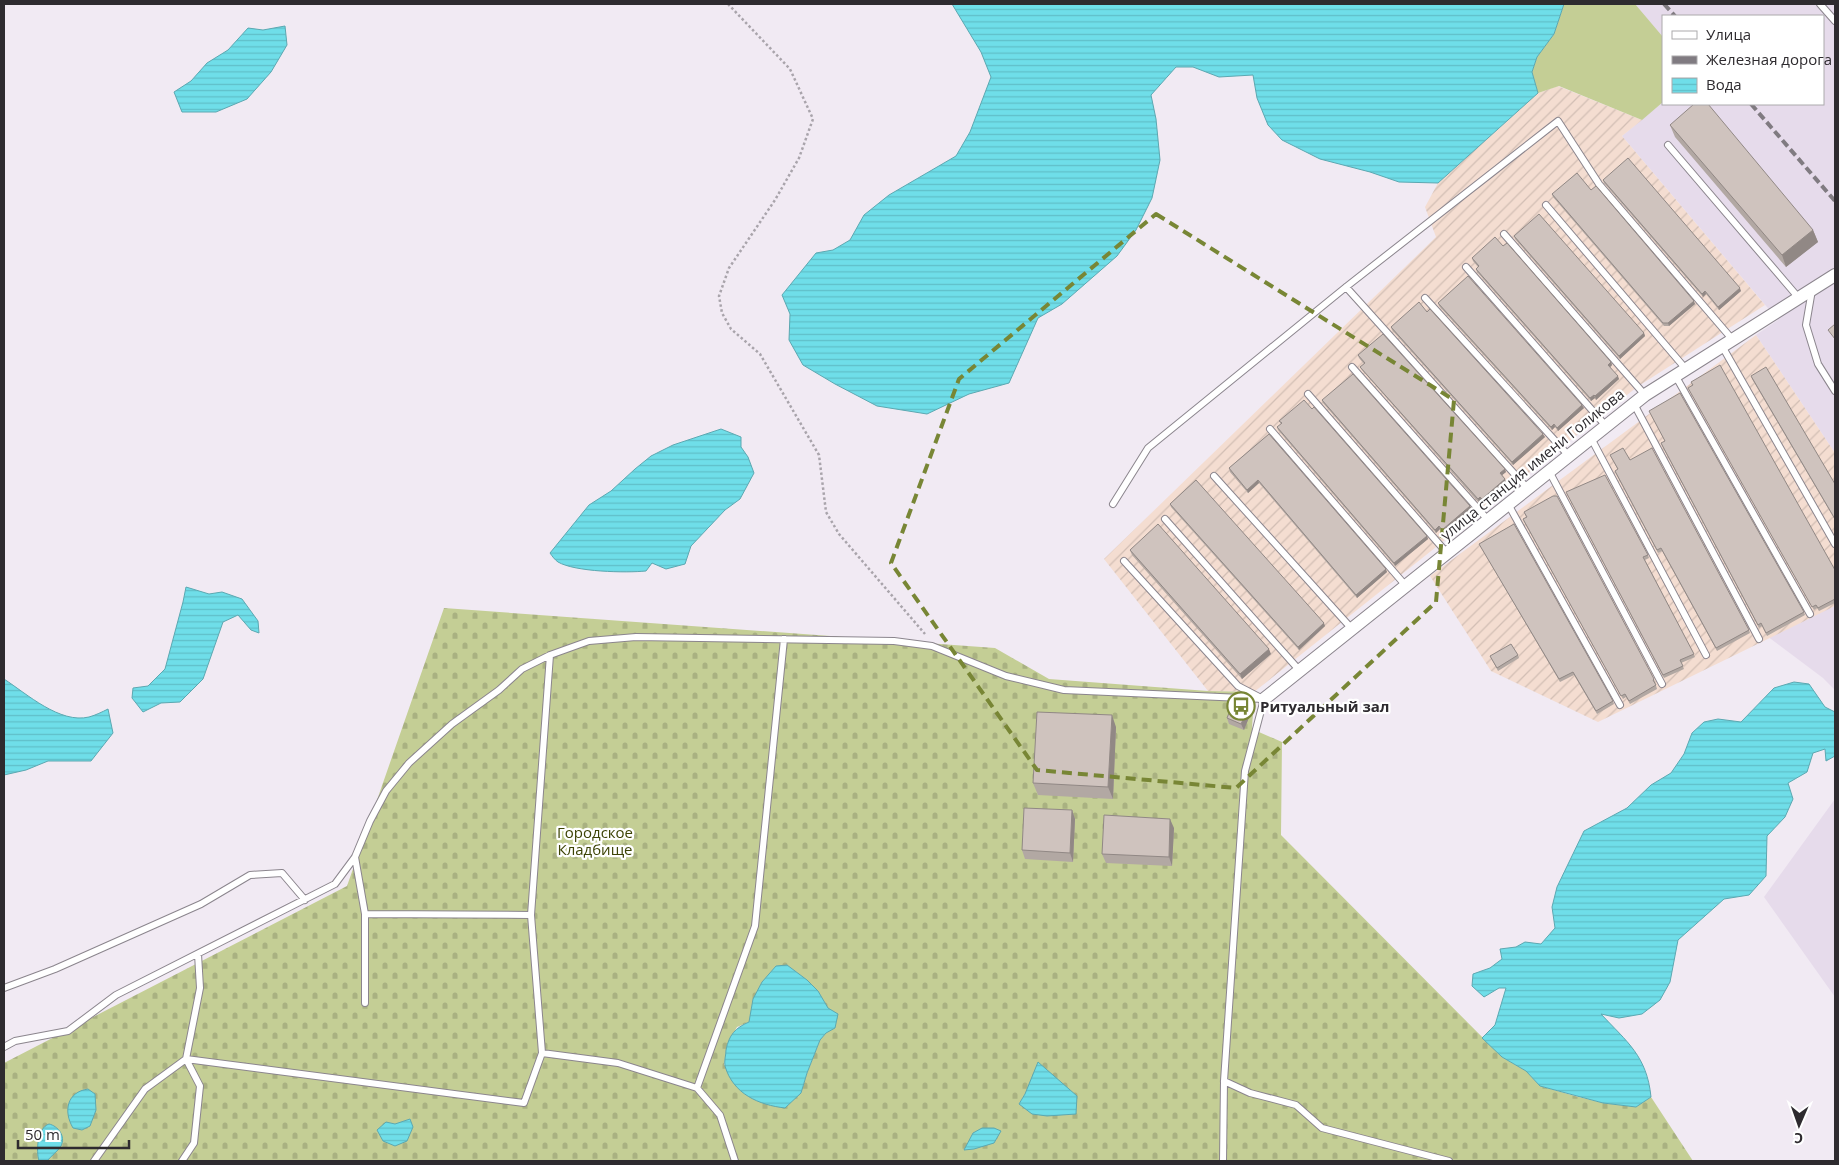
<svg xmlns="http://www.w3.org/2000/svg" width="1839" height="1165" font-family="'Open Sans',sans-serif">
	<defs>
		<pattern id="industrial-furrows" width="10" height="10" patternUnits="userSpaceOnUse" patternTransform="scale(1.25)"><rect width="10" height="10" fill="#f4ddd1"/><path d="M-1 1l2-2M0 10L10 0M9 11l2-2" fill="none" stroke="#d2beb4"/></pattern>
		<pattern id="cemetery-stones" width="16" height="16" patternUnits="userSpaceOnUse" patternTransform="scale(1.25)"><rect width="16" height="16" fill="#c4ce95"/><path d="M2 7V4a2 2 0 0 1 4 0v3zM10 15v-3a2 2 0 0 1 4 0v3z" fill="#a9b181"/></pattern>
		<pattern id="water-rules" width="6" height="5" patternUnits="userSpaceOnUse" patternTransform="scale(1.25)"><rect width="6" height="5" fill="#6fdee9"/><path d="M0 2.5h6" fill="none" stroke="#60bfc8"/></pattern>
	</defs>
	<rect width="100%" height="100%" fill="#f1eaf3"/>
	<path fill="#e6dbeb" d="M1634,4h201v449l-79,-118 22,-15 -156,-184 41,-34v2h160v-88h-160v21z
		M1835,605v85l-12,-12 -56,-42z
		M1835,799v198l-71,-100z"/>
	<path fill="url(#industrial-furrows)" d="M1558,86l84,34 -20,16 143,169 -128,82 -383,305 -46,-1 -104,-132 332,-322 -11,-30 13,-24 100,-90z
		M1756,335l79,118v153l-237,116 -107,-51 -61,-95z"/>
	<path fill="#c4ce95" d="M1564,4h71l28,33v65l-21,18 -83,-34 -21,7 -6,-21 5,-15 17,-23z"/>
	<path fill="url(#cemetery-stones)" fill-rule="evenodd" d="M444,608l551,40 54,31 159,12 46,1 -2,37 30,13 -1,93 221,222 24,14 14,15 35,10 28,7 33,4 15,-10 42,64h-1689v-98l343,-177zM787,965c6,6 13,9 19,15 16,12 22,30 29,47l-9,6 -6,7 -13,33 -6,20 -77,-28 4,-22 9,-16 12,-5zM1025,1094l50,20 -56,-10z"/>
	<path fill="url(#water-rules)" stroke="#5ca8b1" d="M952,4h612l-10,30 -17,23 -5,15 6,21 -100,90 -39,-1 -29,-10 -50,-13 -38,-19 -14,-15 -11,-27 -4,-23 -34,2 -26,-10h-17l-25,28 5,24 4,41 -8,38 -16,32 -19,26 -55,48 -24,14 -29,65 -40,11 -42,20 -50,-8 -42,-22 -32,-19 -14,-25 1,-26 -8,-19 34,-42 17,-3 17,-10 14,-25 25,-20 67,-39 14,-24 21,-55 -10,-25z
		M285,26l2,19 -16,27 -24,27 -31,13h-34l-8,-20 17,-11 16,-18 21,-13 20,-22 15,2z
		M721,429l20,8v10l7,10 6,16 -14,26 -15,11 -34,36 -6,18 -19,5 -14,-6 -6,8c-20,2 -71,1 -88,-9 -3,-2 -6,-6 -8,-9l39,-48 22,-14 24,-22 16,-13 22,-11z
		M186,587l23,7 13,-2 20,7 16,22 1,12 -8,-3 -13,-15 -15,7 -20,57 -23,23 -19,1 -18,9 -11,-14 1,-10 15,-2 17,-17 18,-67z
		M4,679c23,15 56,45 85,38 7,-2 13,-5 19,-8l5,24 -22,28h-43l-22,9 -22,5z
		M1794,682l15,2 16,23 10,5v44l-9,5 -1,-12 -12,4 -6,19 -19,11 5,16 -8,18 -18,19 -1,40 -17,19 -25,4 -46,41 -8,42 -10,18 -18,14 -23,4 -18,-4c26,28 46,42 50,83l-15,10 -33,-4 -63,-17 -14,-15 -24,-14 -20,-19 13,-13 11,-37h-7l-15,9 -12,-11 1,-12 17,-6 12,-9 -2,-10 16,-2 9,-5 16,2 14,-16 -3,-21 5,-20 27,-56 43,-23 24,-23 20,-12 13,-19 8,-21 12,-11 14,-3 23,3 33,-34z
		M787,965l20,15 11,11 10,17 10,6 -3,14 -9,5 -6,7 -13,33 -6,20 -16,15c-26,-3 -52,-14 -60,-42 -1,-5 1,-11 1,-16 3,-15 9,-22 23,-28l4,-23 9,-17 14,-16z
		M1038,1062l39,34 -1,18 -29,2 -15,-2 -13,-10 6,-10z
		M88,1089l7,5 1,16 -6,16 -8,4 -9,-2c-10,-17 -6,-36 15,-39z
		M410,1119l3,8 -6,14 -12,5 -12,-5 -6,-11 9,-8 9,2z
		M49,1124c9,2 17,12 12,22 -3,5 -10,10 -14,15h-8c-3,-10 -2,-33 10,-37z
		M982,1128h12l7,3 -7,12 -20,6 -10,1 9,-17z"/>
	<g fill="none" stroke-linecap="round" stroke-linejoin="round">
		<g stroke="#8b858d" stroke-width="8">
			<path id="service" d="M1820,4l15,17
				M1668,145l130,152
				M1546,205l139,163
				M1504,234l141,161
				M1466,267l140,159
				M1346,287l182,202
				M1812,290l-6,35 12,39 17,27
				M1425,298l144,158
				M1722,346l113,198
				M1352,367l136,153
				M1675,375l135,239
				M1308,394l139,159
				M1634,404l125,235
				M1270,429l136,157
				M1591,438l115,217
				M1549,471l113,213
				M1214,476l138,153
				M1113,504l35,-56 198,-161 212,-166 41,63 133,155
				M1508,504l112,201
				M1165,519l135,152
				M1124,561l114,125 23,12
				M355,857l10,57v89
				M365,914l166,1
				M198,954l2,34 -14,71 338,44 18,-50 -11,-138 19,-260
				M4,988l51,-19 146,-65 49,-29 32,-2 23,27
				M4,1047l11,-6 53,-10 48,-36 219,-111 20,-27 15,-36 16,-30 23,-28 43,-39 47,-34 23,-21 28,-14 39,-14 47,-4 258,4 38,5 74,30 58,14 200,9
				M542,1053l76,10 79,25 58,-162 29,-287
				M1224,1081l26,12 46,12 26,23 127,33
				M697,1088l23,27 15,46
				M94,1161l51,-72 41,-30 14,27 -6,57 -12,18
				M1223,1161l1,-80 21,-310 19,-72"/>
		</g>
		<g stroke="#8b858d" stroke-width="14">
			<path id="minor" d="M1264,699l381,-304 190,-120"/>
		</g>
		<path stroke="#a9a4ab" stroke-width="2.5" stroke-dasharray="2.5 2.5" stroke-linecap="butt" d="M728,4l62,65 23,50 -14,39 -24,42 -46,68 -10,28 3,17 9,16 29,25 59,101 7,57 13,22 86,100"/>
		<use href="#service" stroke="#fff" stroke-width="6"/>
		<use href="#minor" stroke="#fff" stroke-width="12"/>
		<path stroke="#807b81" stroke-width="4" stroke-dasharray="8 4" stroke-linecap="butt" d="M1664,4l11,12
			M1751,104l84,97"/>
	</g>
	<path fill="#b2a8a3" d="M1670,125l143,105 5,12 -32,25 -111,-130z
		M1603,180l138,111 -22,19 -13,-16 -3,3 -99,-114z
		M1591,190l104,114 -26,22h-5l-111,-129 -1,-3z
		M1514,236l130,97 1,3 -25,23 -105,-120z
		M1472,258l139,104 1,3 -2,3 9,11 -23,21 -1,-2 -4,3 -114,-129 -1,-3 2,-2 -5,-6z
		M1438,303l146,105 -26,23 -3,-4 -3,3 -113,-124z
		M1391,327l154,110 -32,28 -121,-135z
		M1358,355l148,117 -4,3 3,4 1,3 -23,20 -1,-2 -3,3 -117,-133 -2,-3 4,-3 -5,-6z
		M1751,376l84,108v36l-83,-141z
		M1691,382l144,188v33l-16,8 -2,-3 -3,2 -124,-219 -2,-3 4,-3z
		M1322,400l148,106 2,3 -29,25 -3,-5 -4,4 -113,-130z
		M1312,409l115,127 1,3 -33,27 -117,-136 -1,-3 4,-3 -2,-3z
		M1649,411l155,201 1,3 -38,21 -5,-10 -3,2 -97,-182 -1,-3 4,-2z
		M1269,434l118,138 -30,26 -98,-115 -11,10 -18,-21 -1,-4z
		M1610,455l20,5 119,170 1,3 -33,18 -55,-100 -4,2 -42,-79 -1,-3 3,-1z
		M1566,492l82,63 1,3 -4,2 50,97 -14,6 3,6 -20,9z
		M1170,504l155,122 -26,24 -128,-143z
		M1524,512l130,167 1,3 2,7 -27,15 -4,-7 -3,2 -99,-177 -1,-3 3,-2z
		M1479,544l134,157 1,3 -17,10 -23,-39 -14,7z
		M1130,550l141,104 -29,25 -110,-124z
		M1518,655l1,3 -21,13 -8,-15z
		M1248,709l2,6 -6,15 -15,-6 -2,-6z
		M1116,727l-3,72 -75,-4 -5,-12z
		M1072,810l3,9 -2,43 -48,-3 -3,-9z
		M1174,828l-2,38 -66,-3 -4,-9z"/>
	<path fill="#918885" d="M1813,230l5,12 -32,25 -4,-12z
		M1740,288l1,3 -22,19 -1,-3z
		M1705,291l1,3 -3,3 -1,-3z
		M1694,301l1,3 -26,22 -1,-3z
		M1644,333l1,3 -25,23 -1,-3z
		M1611,362l1,3 -3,3 -1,-3z
		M1618,376l1,3 -23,21 -1,-4z
		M1594,395l1,3 -4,3 -1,-3z
		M1582,405l2,3 -26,23 -1,-3z
		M1554,424l1,3 -3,3 -1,-3z
		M1543,434l2,3 -32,28 -1,-3z
		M1505,469l1,3 -5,4 -1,-3z
		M1505,479l1,3 -23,20 -1,-3z
		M1258,480l1,3 -11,10 -1,-3z
		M1480,497l2,3 -3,3 -1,-4z
		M1470,506l2,3 -29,25 -1,-4z
		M1439,526l1,3 -4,4 -1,-3z
		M1427,536l1,3 -33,27 -1,-3z
		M1386,569l1,3 -30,26 -1,-3z
		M1324,623l1,3 -26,24 -1,-3z
		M1269,649l2,5 -29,25 -2,-5z
		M1248,709l2,6 -6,15 -3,-6z
		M1112,715l4,12 -3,72 -5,-12z
		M1072,810l3,9 -2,43 -3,-9z
		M1170,819l4,9 -2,38 -3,-9z"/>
	<path fill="#cfc3be" stroke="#918885" d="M1694,104h14l105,126 -31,25 -112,-130z
		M1628,158l112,130 -22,19 -13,-16 -3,3 -99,-114z
		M1577,173l14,17 5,-4 98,115 -26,22h-5l-111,-129z
		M1539,214l105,119 -25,23 -105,-120z
		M1495,237l8,9 4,-3 104,119 -3,3 10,11 -23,20 -1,-1 -4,3 -114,-129 3,-3 -7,-8z
		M1468,276l114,129 -25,23 -3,-4 -3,3 -113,-124z
		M1419,302l8,10 3,-3 113,125 -31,28 -121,-135z
		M1835,324v15l-7,-9z
		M1383,334l122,135 -5,4 5,6 -23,20 -2,-2 -2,2 -118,-132 5,-4 -7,-8z
		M1720,365l115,205v29l-17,9 -2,-3 -4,2 -124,-219 5,-3 -2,-3z
		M1766,367l69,117v35l-84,-143z
		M1353,374l117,132 -28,24 -3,-4 -4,4 -113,-130z
		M1680,393l124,219 -38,21 -5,-10 -3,2 -97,-182 4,-2 -16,-30z
		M1304,400l8,9 2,-2 113,129 -33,27 -117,-136 5,-4 -3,-2z
		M1269,434l117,135 -30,26 -98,-115 -11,10 -18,-22z
		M1623,448l7,12 22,-12 97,182 -33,18 -55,-100 -4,2 -42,-79 3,-2 -8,-14z
		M1605,475l43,80 -5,2 51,97 -14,6 3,6 -20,9 -97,-183z
		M1196,480l128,143 -26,24 -128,-143z
		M1553,496h4l97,183 -1,1 3,5 -27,16 -4,-7 -4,2 -98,-177 4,-2 -3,-5z
		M1158,524l111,125 -29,25 -110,-124z
		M1514,524l99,177 -17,10 -23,-39 -14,7 -80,-135z
		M1511,644l7,11 -21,13 -7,-12z
		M1233,703l15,6 -7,15 -14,-6z
		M1037,712l75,3 -4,72 -75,-4z
		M1024,808l48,2 -2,43 -48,-3z
		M1104,815l66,4 -1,38 -67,-3z"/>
	<path fill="none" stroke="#788635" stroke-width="4" stroke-dasharray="10 6" stroke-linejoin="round" d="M1156,214l298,186 -18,202 -200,186 -199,-18 -146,-207 68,-184z"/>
	<defs>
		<g id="bus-ring" transform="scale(1.4375)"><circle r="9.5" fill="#fff" stroke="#788635" stroke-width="1.5"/><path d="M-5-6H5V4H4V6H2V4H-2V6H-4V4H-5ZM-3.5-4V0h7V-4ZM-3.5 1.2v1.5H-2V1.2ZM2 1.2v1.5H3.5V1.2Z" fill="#788635"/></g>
	</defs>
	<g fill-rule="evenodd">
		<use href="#bus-ring" x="1241" y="706"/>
	</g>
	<g text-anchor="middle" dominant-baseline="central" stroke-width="4.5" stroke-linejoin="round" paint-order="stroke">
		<g font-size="15" fill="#2e2b2f" stroke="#fff">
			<text transform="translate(1532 464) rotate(-39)">улица станция имени Голикова</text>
		</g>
		<g font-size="15" font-weight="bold" fill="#2e2b2f" stroke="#fff" text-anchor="start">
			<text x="1260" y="706">Ритуальный зал</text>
		</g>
		<g font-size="15" fill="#3c4305" stroke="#fff">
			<text x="595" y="832">Городское<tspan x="595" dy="17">Кладбище</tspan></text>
		</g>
	</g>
	<rect width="1839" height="1165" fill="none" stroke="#2e2b2f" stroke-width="10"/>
	<rect x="1662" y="15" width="162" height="90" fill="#ffffff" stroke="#abaaac"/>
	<rect x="1672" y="31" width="25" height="8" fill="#ffffff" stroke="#abaaac"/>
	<text x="1706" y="40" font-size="15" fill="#2e2b2f">Улица</text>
	<rect x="1672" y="56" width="25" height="8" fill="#807b81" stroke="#abaaac"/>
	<text x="1706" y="65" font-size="15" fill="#2e2b2f">Железная дорога</text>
	<rect x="1672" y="78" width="25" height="15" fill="url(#water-rules)" stroke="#abaaac"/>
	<text x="1706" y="90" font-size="15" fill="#2e2b2f">Вода</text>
	<g transform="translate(1799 1125) rotate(182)" stroke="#ffffff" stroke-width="4" paint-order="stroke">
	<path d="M0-4L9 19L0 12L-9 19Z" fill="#2e2b2f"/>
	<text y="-8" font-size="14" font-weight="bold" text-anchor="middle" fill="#2e2b2f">С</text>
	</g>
	<path d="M18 1140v8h111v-8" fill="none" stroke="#2e2b2f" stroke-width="2.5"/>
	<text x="25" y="1140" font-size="15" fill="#2e2b2f" stroke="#ffffff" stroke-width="4" paint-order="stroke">50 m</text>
</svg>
